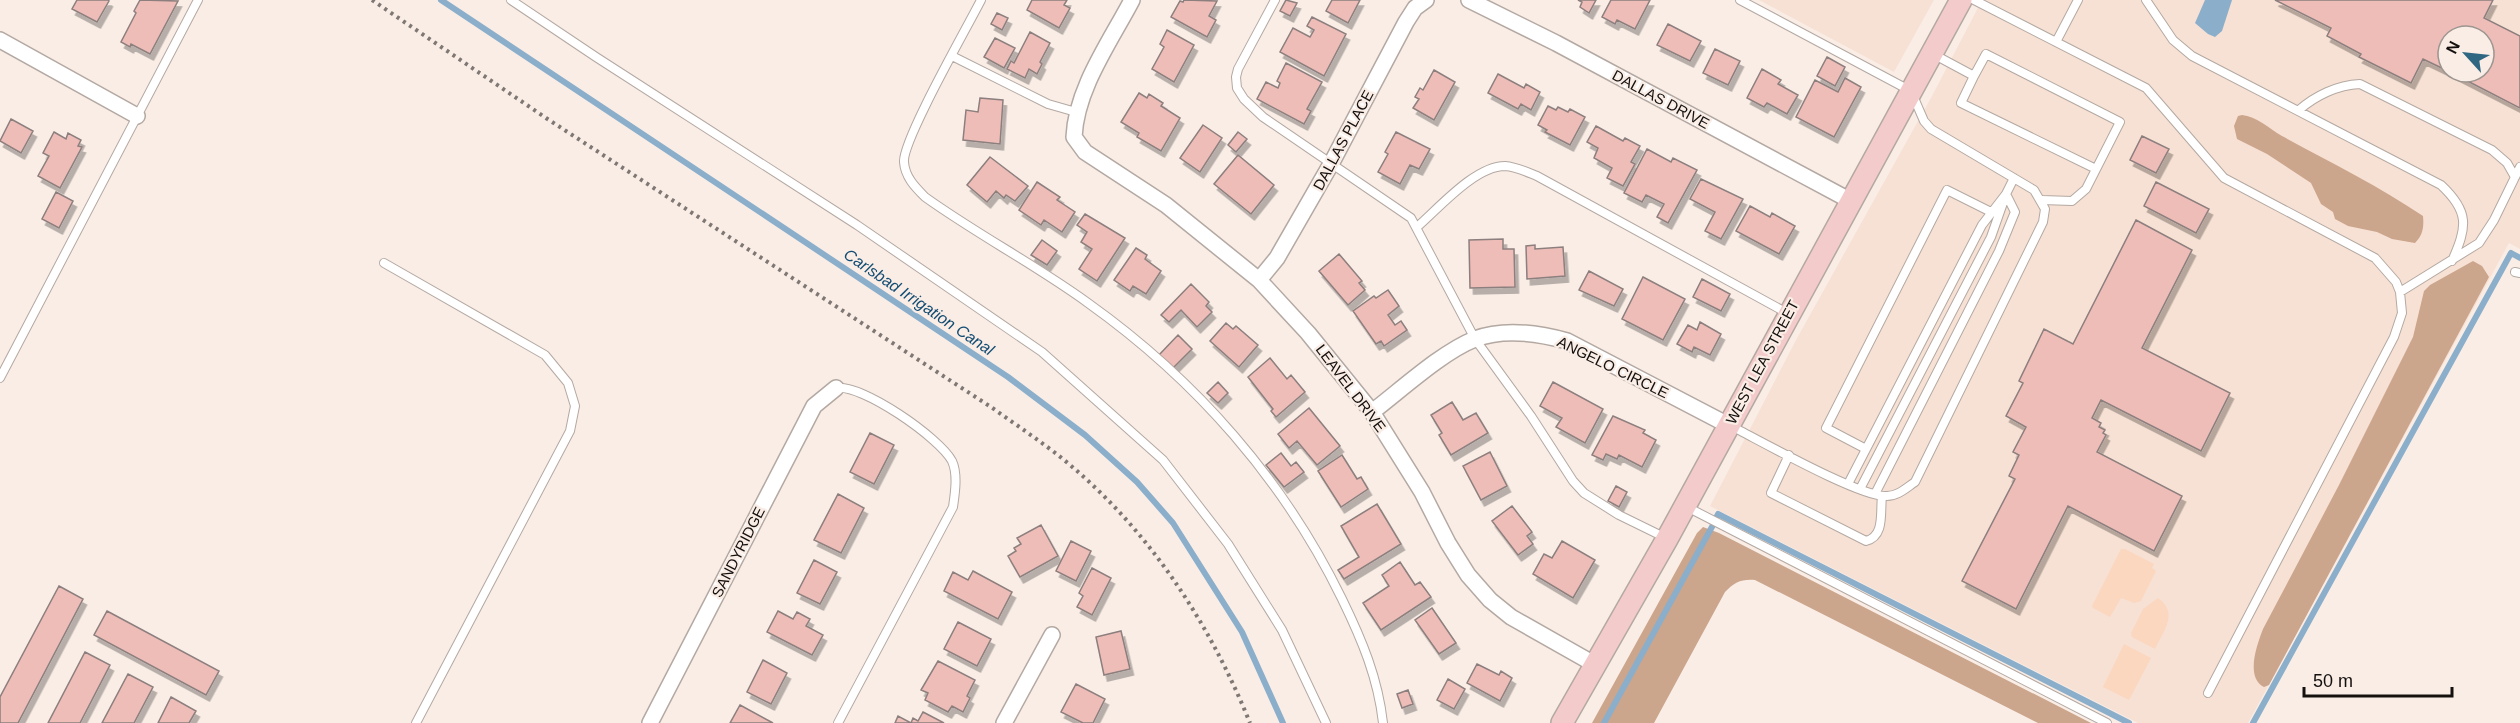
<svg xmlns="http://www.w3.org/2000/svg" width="2520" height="723" font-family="Helvetica,sans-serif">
	<defs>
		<filter id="shadow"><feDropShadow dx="3.5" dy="6" stdDeviation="0" flood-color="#0004"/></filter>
	</defs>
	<rect width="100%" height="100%" fill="#f9ede6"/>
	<path fill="#f7e1d4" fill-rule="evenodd" d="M1759,0h175l-40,72z
		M1982,0h538v249l-11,-6 -261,480h-110l-428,-217 86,-166 136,-244zM2448,36h36v36h-36z"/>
	<path fill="#fcd7bf" d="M2121,549h4l29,15 -2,4 4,3 -15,30 -7,2 -13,-5 -11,19 -2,-1 -15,-8 -1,-2z
		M2158,598c21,15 6,32 -3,51l-23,-12 -1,-4 12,-24z
		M2124,644l27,14 -22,42 -26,-13z"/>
	<path fill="#cba58c" d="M2242,115c14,1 28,14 40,21 48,26 97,50 141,80 1,11 0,19 -8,27l-23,-4 -15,-7 -29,-6 -13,-7 -2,-7 -12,-8 -10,-21 -44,-29 -30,-15 -3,-13 4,-10z
		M2473,261l9,5 7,11 -220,408 -5,2c-19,-10 -7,-42 -1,-58l76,-144 74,-148 11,-46 6,-6z
		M1703,527l16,6 372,190h-53l-283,-143c-14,-1 -20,2 -30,12l-71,131h-62l105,-190z"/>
	<path fill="#8baecb" d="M2205,0h27l-10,31 -7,6 -7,-3 -13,-11z"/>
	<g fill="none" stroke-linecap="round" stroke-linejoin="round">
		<path stroke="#8baecb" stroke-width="6" d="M441,0l567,377 77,58 52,47 36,41 69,109 41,91
			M1716,518l2,-4 411,209
			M1604,723l109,-198
			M2253,723l258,-470 9,5"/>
	</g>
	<path fill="#eebdb8" stroke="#8c7f7e" stroke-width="1.5" filter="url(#shadow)" d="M77,0h31l1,1 -12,21 -25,-13z
		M140,0l38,1 -28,53 -19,-10 -1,3 -9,-5 15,-29 -2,-2z
		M1032,0h35l-3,5 6,3 -11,20 -32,-18z
		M1184,0l33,1 -8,15 7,4 -9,17 -36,-20 9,-16 3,1z
		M1286,0l11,3 -7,13 -10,-5z
		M1332,0h28l-12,23 -22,-12z
		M1578,0h18l-7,13 -9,-6 2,-5z
		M1611,0h39l-15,29 -18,-9 -2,4 -13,-7z
		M2275,0h218l-9,18 36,18v72l-70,-36h34v-36h-36v35l-25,-12 -12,24 -52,-26 2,-3 -34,-18 4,-8z
		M997,13l11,5 -6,12 -11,-6z
		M1312,17l34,17 -22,42 -44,-24 13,-24 17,9 4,-7 -7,-4z
		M1668,24l33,17 -11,20 -33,-16z
		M1167,30l27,15 -20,37 -22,-13 12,-22 -4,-3z
		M1030,32l20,11 -10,19 2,2 -5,10 -8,-5 -4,9 -18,-9 4,-8 3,2z
		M995,38l20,10 -11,20 -20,-11z
		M1715,49l25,12 -12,24 -25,-12z
		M1827,57l18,10 -10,19 -18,-10z
		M1286,63l36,19 -15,27 4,2 -7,13 -47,-25 9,-17 12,6 2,-5 -3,-2z
		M1762,69l19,11 -3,4 20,11 -11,19 -20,-11 -3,4 -17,-9z
		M1434,70l21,12 -21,38 -21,-12 6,-9 -4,-2 5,-9 3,2z
		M1498,74l26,14 2,-4 14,8 -9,18 -10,-6 -3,5 -30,-16z
		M1845,78l16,9 -27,50 -38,-20 19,-37 23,12z
		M1139,93l8,5 2,-4 14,9 -2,3 19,12 -19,33 -24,-14 2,-4 -18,-11z
		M980,98l23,2 -3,44 -37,-4 3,-30 12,2z
		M1548,106l8,4 2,-3 10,5 2,-3 15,8 -15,28 -25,-13 2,-2 -9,-5z
		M11,119l22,12 -12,22 -21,-12z
		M1203,125l19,13 -22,34 -20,-14z
		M1596,126l27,15 2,-3 15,8 -9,16 4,2 -12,22 -16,-8 5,-10 -18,-10 4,-10 -11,-6z
		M54,132l12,7 2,-6 13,7 -3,6 4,1 -22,41 -22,-12 11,-20 -6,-3z
		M1238,132l9,7 -11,13 -8,-7z
		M1396,132l34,17 -11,20 -9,-4 -10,19 -22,-12 10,-18 -3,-2z
		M2142,136l27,13 -13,24 -26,-13z
		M1647,149l24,13 2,-4 24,12 -29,53 -11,-6 7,-13 -18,-9 -4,7 -18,-9z
		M1238,155l36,30 -23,29 -37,-30z
		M990,157l38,29 -13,15 -9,-6 -2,3 -8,-7 -9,11 -20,-17z
		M1701,179l42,20 -22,40 -16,-8 10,-19 -25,-13z
		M1037,182l23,15 -3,3 18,12 -13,20 -18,-12 -3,5 -22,-15z
		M2156,182l53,27 -13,24 -52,-27z
		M56,192l17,9 -14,27 -17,-9z
		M1750,206l20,11 2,-4 23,13 -16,28 -43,-23z
		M1085,214l40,24 -28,43 -18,-12 13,-20 -11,-7 6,-10 -10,-7z
		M2136,220l56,30 -50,98 88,45 -29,58 -100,-51 -9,18 9,5 -2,4 6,3 -2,3 3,2 -9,17 85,44 -28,55 -86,-45 -52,103 -54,-28 53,-102 -6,-3 10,-21 -6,-3 13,-25 -20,-11 17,-33 -4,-2 25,-52 29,15z
		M1503,239v10h11l1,38 -45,1 -1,-48z
		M1042,240l15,11 -10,14 -16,-10z
		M1535,245v4l28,-2 2,29 -38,3 -1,-33z
		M1136,248l11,7 -2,4 16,12 -15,23 -13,-8 -3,5 -16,-11z
		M1339,254l23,27 -3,2 6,7 -17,15 -29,-34z
		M1589,271l34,18 -9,17 -35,-16z
		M1643,277l42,22 -22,41 -41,-21z
		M1702,279l28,15 -9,17 -28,-14z
		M1191,284l18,18 -3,4 6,6 -15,15 -16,-17 -12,12 -8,-7z
		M1388,290l11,16 -11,9 7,10 6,-4 6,9 -23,16 -3,-5 -5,3 -23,-33 21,-15 2,2z
		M1700,322l21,12 -11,21 -16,-8 -2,5 -15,-8 11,-19 9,5z
		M1226,323l7,6 3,-3 22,19 -19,22 -29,-26z
		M1178,335l14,14 -19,19 -14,-13z
		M1270,358l17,21 4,-4 14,17 -29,25 -5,-6 2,-2 -25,-32z
		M1218,382l10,11 -10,10 -11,-10z
		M1553,382l50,27 -18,34 -29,-16 6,-9 -22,-12z
		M1452,402l11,18 13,-7 12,20 -37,22 -12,-20 3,-2 -11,-18z
		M1309,408l31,38 -23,19 -20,-24 -8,7 -11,-14z
		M1613,416l32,14 -2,3 13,7 -14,27 -23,-12 -2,4 -11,-5 -3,6 -11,-5z
		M870,433l24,12 -20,39 -24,-12z
		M1490,452l17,34 -26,14 -18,-34z
		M1281,453l10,13 5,-4 8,10 -20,15 -18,-22z
		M1342,455l15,24 4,-2 7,12 -27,18 -23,-36z
		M1616,486l11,6 -8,15 -11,-6z
		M838,494l26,14 -23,45 -27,-13z
		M1377,504l24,40 -57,35 -6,-9 21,-13 -18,-31z
		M1512,506l20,26 -5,4 6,8 -15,11 -26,-34z
		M1041,525l17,31 -38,21 -12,-21 8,-5 -2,-3 7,-4 -4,-6z
		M1071,541l20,10 -15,30 -20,-10z
		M1562,541l33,19 -22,38 -40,-24 11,-20 8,4z
		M814,560l23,12 -17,32 -23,-11z
		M1400,562l15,23 5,-3 11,15 -50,33 -18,-27 26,-17 -7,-11z
		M1092,568l19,10 -19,37 -15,-8 6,-11 -4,-3z
		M973,571l39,21 -14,27 -54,-28 9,-19 15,8z
		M59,586l24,13 -65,124h-18v-26z
		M1432,608l24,35 -17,11 -24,-34z
		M107,611l112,60 -13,24 -112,-60z
		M778,611l15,8 4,-7 13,7 -4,7 17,9 -11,20 -45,-23z
		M958,622l33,17 -14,27 -33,-17z
		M1121,631l9,38 -26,6 -8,-38z
		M85,652l25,13 -30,58h-32z
		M763,660l24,13 -16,31 -24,-12z
		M938,661l37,19 -8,16 3,2 -7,14 -11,-6 -4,6 -23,-12 3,-7 -7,-3z
		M1477,664l22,11 2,-4 11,7 -12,23 -33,-18z
		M128,674l25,13 -19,36h-32z
		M1448,679l17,10 -11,20 -17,-9z
		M1076,684l29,15 -12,24h-10l-22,-11z
		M1408,690l5,14 -11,4 -5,-14z
		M171,697l25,14 -7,12h-31z
		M740,705l33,18h-43z
		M923,712l21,11h-49l3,-7 13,7 2,-5 5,3z"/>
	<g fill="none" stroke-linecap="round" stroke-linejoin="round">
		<g stroke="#b4a9a2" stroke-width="10">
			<path id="service" d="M511,0l85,57 261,168 185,127 121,108 65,84 54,86 44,93
				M981,0c-13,26 -79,141 -77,162 1,15 11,25 21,35 53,38 111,68 163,106 108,77 196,177 254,296 20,41 36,79 41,124
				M1275,0l-37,69 -2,8 1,11 7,11 19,18 148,101 64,121 56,77 42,65 11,12 35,22 47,23
				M1974,0l172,88 78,90 151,80 21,24 4,10 2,21 -8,24 -186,356
				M2146,0l27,40 19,16 249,129c29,27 26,42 11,76
				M2056,42l22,-42
				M1933,54l41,22 -13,27 135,66
				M952,56l96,48 28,8
				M1974,76l12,-22 134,68 -34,67 -14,12 -30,-1
				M2299,110c16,-14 38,-25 61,-26l132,66 15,13 8,14
				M1417,227c22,-19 58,-61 88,-61 12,1 22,6 32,10l250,137
				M384,263l161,92 23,28 7,23 -5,25 -154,292
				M2515,272l5,1
				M2400,292l79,-49 15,-23 26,-53
				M0,378l198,-378
				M836,388c25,-5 104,50 116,73 6,13 3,32 1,46l-115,216
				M1731,426c28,14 130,72 156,70 11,0 19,-8 28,-14l128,-260 2,-13 -11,-19 -103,-61 -7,-8 -13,-30 -171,-91
				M1866,449l-40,-21 121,-238 44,22
				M1789,455l-18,38 95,48c19,-5 14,-28 16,-45
				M1848,484l134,-259 24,-31 8,-16
				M1860,489l131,-252 13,-37
				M1875,494l124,-243 16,-39 -9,-18
				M1685,506l422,217"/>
		</g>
		<g stroke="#b4a9a2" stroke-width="18">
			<path id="minor" d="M1132,0c-22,42 -56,89 -58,137l11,15 81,53 93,75 49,53 64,79 50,80 26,51 20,32 22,25 21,17 83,47
				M1469,0l87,43 295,158
				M0,40l137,76
				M1259,280l18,-22 54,-94 75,-142 9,-14 11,-8
				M1372,412c29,-22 70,-60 103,-73 29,-11 63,-6 92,2l161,84
				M650,723l164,-317 22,-18
				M1004,723l48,-88"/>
		</g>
		<g stroke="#b4a9a2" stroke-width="24">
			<path id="secondary" d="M1562,723l105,-184 294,-539"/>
		</g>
		<path stroke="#7f7773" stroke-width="4" stroke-dasharray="3 4.5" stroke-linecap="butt" d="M372,0l174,118 445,289c21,15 42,29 63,45 90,70 154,167 196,271"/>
		<use href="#service" stroke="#fff" stroke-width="8"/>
		<use href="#minor" stroke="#fff" stroke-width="15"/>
		<use href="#secondary" stroke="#f4cbcb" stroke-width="21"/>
	</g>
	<g text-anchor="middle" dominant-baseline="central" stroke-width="4.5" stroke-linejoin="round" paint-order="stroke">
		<g font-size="15" fill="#14100e" stroke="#f9ede6">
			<text transform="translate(1661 99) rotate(28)">DALLAS DRIVE</text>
			<text transform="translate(1343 140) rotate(-62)">DALLAS PLACE</text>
			<text transform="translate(1762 362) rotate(-62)">WEST LEA STREET</text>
			<text transform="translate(1613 367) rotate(26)">ANGELO CIRCLE</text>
			<text transform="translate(1351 388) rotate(53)">LEAVEL DRIVE</text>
			<text transform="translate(738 552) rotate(-63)">SANDYRIDGE</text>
		</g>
		<g font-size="16" font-style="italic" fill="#134c73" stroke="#f9ede6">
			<text transform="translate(919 302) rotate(34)">Carlsbad Irrigation Canal</text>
		</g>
	</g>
	<g transform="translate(2466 54) rotate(297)"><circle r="28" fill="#f9ede6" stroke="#9d9590" stroke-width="1.5"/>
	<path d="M0-4.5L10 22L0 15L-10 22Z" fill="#2f6681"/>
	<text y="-9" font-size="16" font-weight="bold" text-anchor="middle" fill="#14100e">N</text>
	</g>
	<path d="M2304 687v9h148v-9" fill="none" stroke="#14100e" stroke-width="3"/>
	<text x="2313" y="687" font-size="18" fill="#14100e" stroke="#f9ede6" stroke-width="4.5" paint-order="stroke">50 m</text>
</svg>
